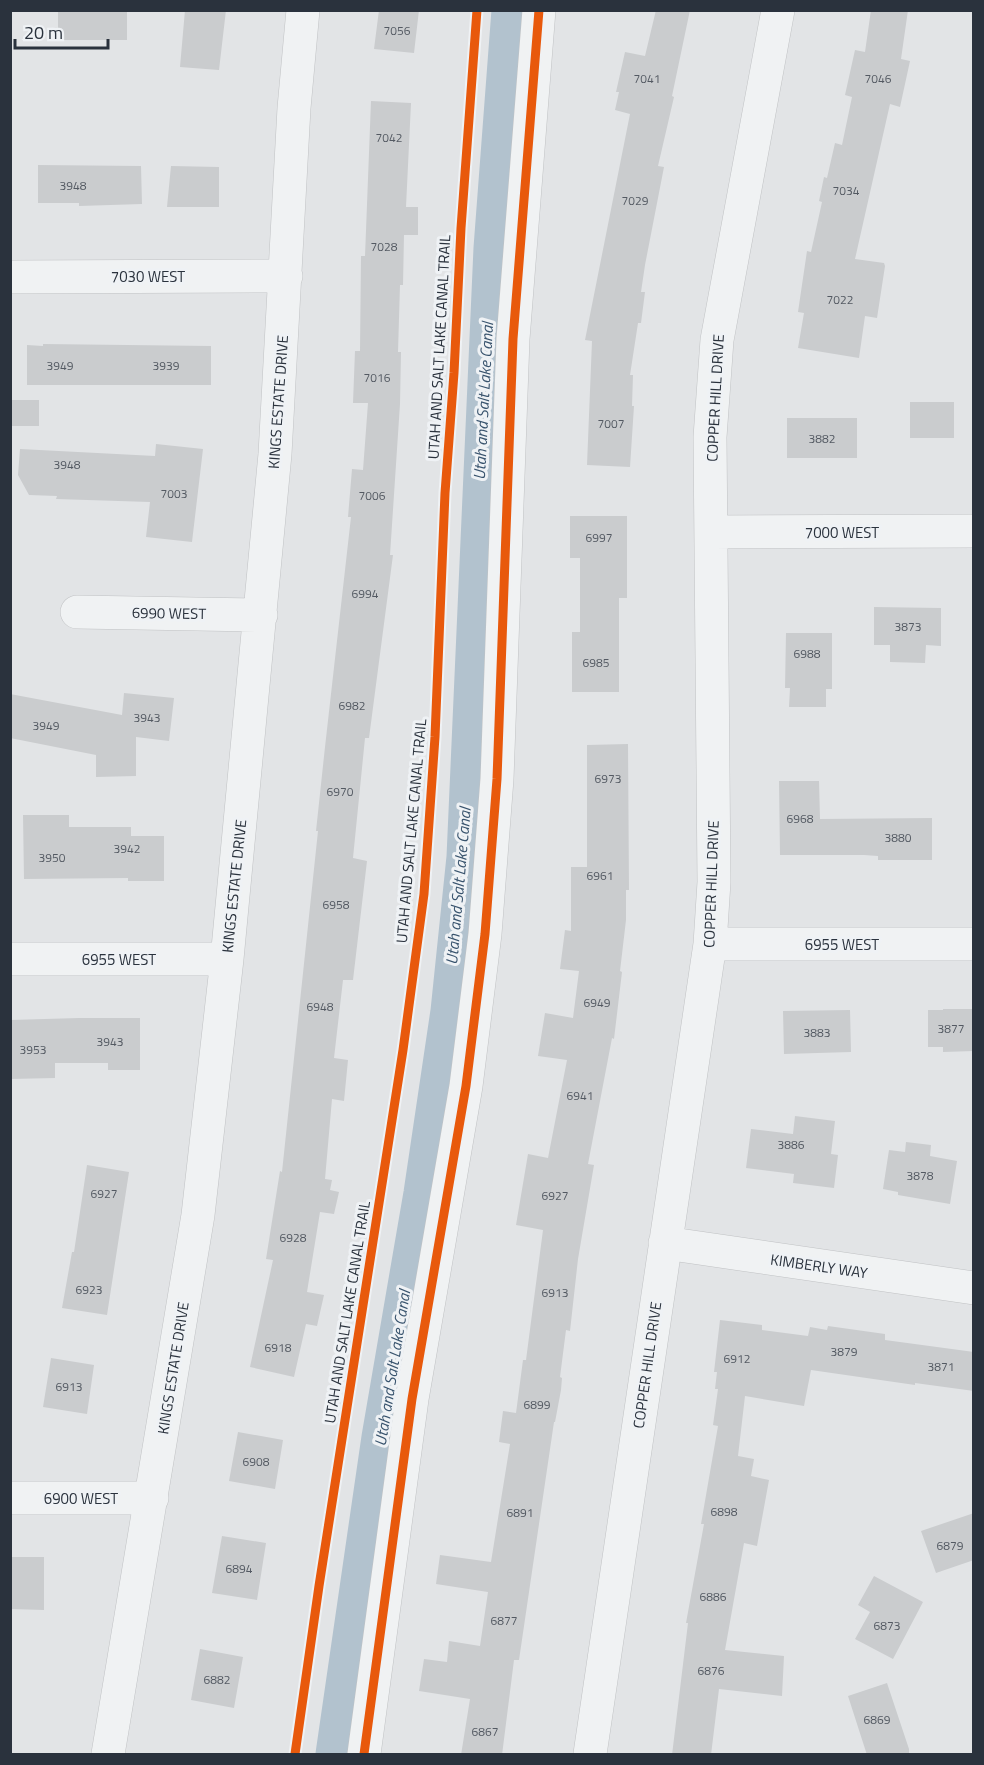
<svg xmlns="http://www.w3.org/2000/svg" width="984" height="1765" font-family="'Titillium Web',sans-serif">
	<rect width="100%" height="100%" fill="#e2e4e6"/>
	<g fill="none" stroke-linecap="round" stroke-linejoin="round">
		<path stroke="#b2c2ce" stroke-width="33" d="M332,1754l46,-317 42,-244 27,-182 16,-154 27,-609 18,-238"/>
	</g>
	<path fill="#caccce" d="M58,10h69v30h-69z
		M185,10h41l-7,60 -39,-3z
		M379,10h40l-5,43 -40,-4z
		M656,10h34l-18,86 2,1 -16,69 6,1 -19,98 -4,27h4l-4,31h-3l-8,52h3l-1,31h2l-4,61 -43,-2 5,-124 -7,-1 45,-226 -15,-4 4,-18h-3l9,-40 20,4z
		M871,10h37l-7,49 9,2 -10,46 -10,-3 -35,155 29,4 1,3 -8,52 -12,-2 -6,42 -61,-10 6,-35 -6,-1 9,-61 4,1 11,-50 -3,-1 5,-24 3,1 8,-35 7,2 10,-48 -7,-2 10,-45 10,2z
		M371,101l40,2 -5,104h12v28h-14l-1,50h-3l-2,67h3l-1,52 -10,151h3l-24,183h-4l-12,120 14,3 -14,119h-10l-9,78 14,2 -4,41 -12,-2 -7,80 7,1 -2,10 9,2 -5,22 -14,-2 -13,80 17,3 -7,31 -11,-2 -12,53 -44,-10 23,-107 -7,-1 14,-88 2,1 36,-341h-2l9,-84 26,-230h-3l4,-48 11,1 5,-67h-15l2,-52h5l1,-95h4z
		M38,165l103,1 1,38 -63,2v-3h-41z
		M171,166l48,1v40h-52z
		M43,344l168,2v39h-184v-40l16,1z
		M10,400h29v26h-29z
		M910,402h44v36h-44z
		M787,418h70v40h-70z
		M156,444l47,5 -11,93 -46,-5 4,-35 -94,-3 1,-3 -28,-1 -11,-20 2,-26 135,7z
		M570,516h57v82h-8v94h-47v-60h8v-74h-10z
		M874,607l67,1v38l-15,-1 -1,18 -35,-1v-17h-16z
		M786,633h46v56h-6v18h-37l1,-19h-5z
		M124,693l50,5 -5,43 -33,-4v39l-40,1v-22l-86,-17v-44l112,21z
		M628,744l1,146h-3v30l-6,51 2,1 -8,67 -2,-1 -24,126 6,1 -16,94 -8,72 -4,-1 -6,47 2,1 -1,12 -6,32h-1l-35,238h-5l-12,95h-41l9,-56 -51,-8 5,-32 23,3 2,-21 31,5 8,-54 -52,-8 4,-29 51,7 19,-118 -11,-2 4,-31 13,2 7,-53h3l17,-130 -27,-5 12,-71 20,4 19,-98 -29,-4 7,-43 28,5 6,-47 -19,-2 5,-39 6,1v-64h16v-122z
		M779,781h40l1,38 112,-1v42h-54v-4l-14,-1h-84z
		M23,815h46v12h62v9h33v45h-36v-3l-104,1z
		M943,1009h31v42l-31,1v-5h-15v-37h15z
		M850,1010l1,42 -67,2 -1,-43z
		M79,1018h61v52h-32v-7h-53v15l-45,1v-59z
		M795,1116l40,5 -4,33 7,1 -4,33 -41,-5 1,-9 -48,-6 5,-39 42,5z
		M906,1142l25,3 -1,11 27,5 -7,43 -52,-9v-3l-15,-3 6,-39 16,2z
		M87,1165l42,7 -22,143 -45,-7 10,-56h2z
		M720,1320l42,5v5l46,6 2,-9 17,3 1,-4 57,8v6l89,12v39l-59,-8v2l-104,-15 -7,36 -59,-10 -7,60 16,3 -3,17 18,4 -12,66 -13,-3 -19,107 59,6 -2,40 -63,-7 -8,66h-39l16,-132h-2l18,-99h-3l17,-98 -5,-1 5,-36h-3l2,-17h-3z
		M51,1358l43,7 -7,49 -44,-7z
		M238,1432l45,8 -8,49 -46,-8z
		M974,1513v47l-38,13 -15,-42z
		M222,1536l44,7 -9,57 -45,-7z
		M10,1557h34v53l-34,-1z
		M874,1576l49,26 -30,57 -38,-20 15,-27 -12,-7z
		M200,1649l43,8 -9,51 -43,-8z
		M887,1683l22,66v6h-42l-19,-59z"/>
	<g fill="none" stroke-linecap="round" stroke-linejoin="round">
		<g stroke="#c0c2c4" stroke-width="34">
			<path id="minor" d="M10,277l276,-1
				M711,532l263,-1
				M77,612l184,3
				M710,944h264
				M10,959h217
				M665,1243l309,45
				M10,1498h142
				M108,1754l90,-539 29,-256 48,-505 19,-346 9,-98
				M364,1754l48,-355 54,-313 19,-152 12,-155 16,-440 26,-329
				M590,1754l120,-810 4,-62 -4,-445 7,-97 61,-330"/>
		</g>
		<use href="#minor" stroke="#f0f2f3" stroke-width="33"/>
		<g stroke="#eff2f5" stroke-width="13">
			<path id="cycleway" d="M295,1754l24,-168 84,-536 21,-156 11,-157 10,-244 9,-120 7,-145 16,-218
				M364,1754l48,-355 54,-313 19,-152 12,-155 16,-440 26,-329"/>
		</g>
		<use href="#cycleway" stroke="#e8590c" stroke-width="9"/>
	</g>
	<g text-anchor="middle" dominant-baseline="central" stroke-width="6" stroke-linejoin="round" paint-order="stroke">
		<g font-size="12" fill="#535962">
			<text x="397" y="30">7056</text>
			<text x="647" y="78">7041</text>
			<text x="878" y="78">7046</text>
			<text x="389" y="137">7042</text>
			<text x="73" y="185">3948</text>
			<text x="846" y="190">7034</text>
			<text x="635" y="200">7029</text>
			<text x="384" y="246">7028</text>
			<text x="840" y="299">7022</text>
			<text x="60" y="365">3949</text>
			<text x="166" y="365">3939</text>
			<text x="377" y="377">7016</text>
			<text x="611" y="423">7007</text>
			<text x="822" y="438">3882</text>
			<text x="67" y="464">3948</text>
			<text x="174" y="493">7003</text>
			<text x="372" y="495">7006</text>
			<text x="599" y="537">6997</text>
			<text x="365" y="593">6994</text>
			<text x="908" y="626">3873</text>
			<text x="807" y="653">6988</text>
			<text x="596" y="662">6985</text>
			<text x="352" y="705">6982</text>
			<text x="147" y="717">3943</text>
			<text x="46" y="725">3949</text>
			<text x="608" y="778">6973</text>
			<text x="340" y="791">6970</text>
			<text x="800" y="818">6968</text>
			<text x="898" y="837">3880</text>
			<text x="127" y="848">3942</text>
			<text x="52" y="857">3950</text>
			<text x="600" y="875">6961</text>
			<text x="336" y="904">6958</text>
			<text x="597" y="1002">6949</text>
			<text x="320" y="1006">6948</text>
			<text x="951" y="1028">3877</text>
			<text x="817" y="1032">3883</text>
			<text x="110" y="1041">3943</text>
			<text x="33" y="1049">3953</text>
			<text x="580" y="1095">6941</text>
			<text x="791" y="1144">3886</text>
			<text x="920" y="1175">3878</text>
			<text x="104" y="1193">6927</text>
			<text x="555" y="1195">6927</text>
			<text x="293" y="1237">6928</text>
			<text x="89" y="1289">6923</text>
			<text x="555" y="1292">6913</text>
			<text x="278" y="1347">6918</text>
			<text x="844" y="1351">3879</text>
			<text x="737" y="1358">6912</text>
			<text x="941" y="1366">3871</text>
			<text x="69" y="1386">6913</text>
			<text x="537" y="1404">6899</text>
			<text x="256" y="1461">6908</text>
			<text x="724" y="1511">6898</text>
			<text x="520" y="1512">6891</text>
			<text x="950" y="1545">6879</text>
			<text x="239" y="1568">6894</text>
			<text x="713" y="1596">6886</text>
			<text x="504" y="1620">6877</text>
			<text x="887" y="1625">6873</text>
			<text x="711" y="1670">6876</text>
			<text x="217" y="1679">6882</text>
			<text x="877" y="1719">6869</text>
			<text x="485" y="1731">6867</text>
		</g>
		<g font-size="15" fill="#2a323d" stroke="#eff2f5">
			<text x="148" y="276">7030 WEST</text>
			<text transform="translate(439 347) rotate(-87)">UTAH AND SALT LAKE CANAL TRAIL</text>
			<text transform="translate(715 398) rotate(-87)">COPPER HILL DRIVE</text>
			<text transform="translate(278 402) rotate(-86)">KINGS ESTATE DRIVE</text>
			<text x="842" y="532">7000 WEST</text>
			<text transform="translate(169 613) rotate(1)">6990 WEST</text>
			<text transform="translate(411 831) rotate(-85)">UTAH AND SALT LAKE CANAL TRAIL</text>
			<text transform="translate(711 884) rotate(-88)">COPPER HILL DRIVE</text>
			<text transform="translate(234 886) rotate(-84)">KINGS ESTATE DRIVE</text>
			<text x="842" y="944">6955 WEST</text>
			<text x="119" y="959">6955 WEST</text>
			<text transform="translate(819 1266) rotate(8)">KIMBERLY WAY</text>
			<text transform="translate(347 1312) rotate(-81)">UTAH AND SALT LAKE CANAL TRAIL</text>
			<text transform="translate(647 1365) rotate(-82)">COPPER HILL DRIVE</text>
			<text transform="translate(173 1368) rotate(-81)">KINGS ESTATE DRIVE</text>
			<text x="81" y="1498">6900 WEST</text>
		</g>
		<g font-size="16" font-style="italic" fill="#38536d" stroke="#eff2f5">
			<text transform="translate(483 401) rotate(-87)">Utah and Salt Lake Canal</text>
			<text transform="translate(458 886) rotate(-85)">Utah and Salt Lake Canal</text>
			<text transform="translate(392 1368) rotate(-81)">Utah and Salt Lake Canal</text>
		</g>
	</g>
	<rect width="984" height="1765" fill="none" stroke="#2a323d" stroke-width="24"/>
	<path d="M15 39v9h93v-9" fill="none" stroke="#2a323d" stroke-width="3"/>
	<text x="24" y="39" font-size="18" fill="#2a323d" stroke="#eff2f5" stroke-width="4.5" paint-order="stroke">20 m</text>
</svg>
